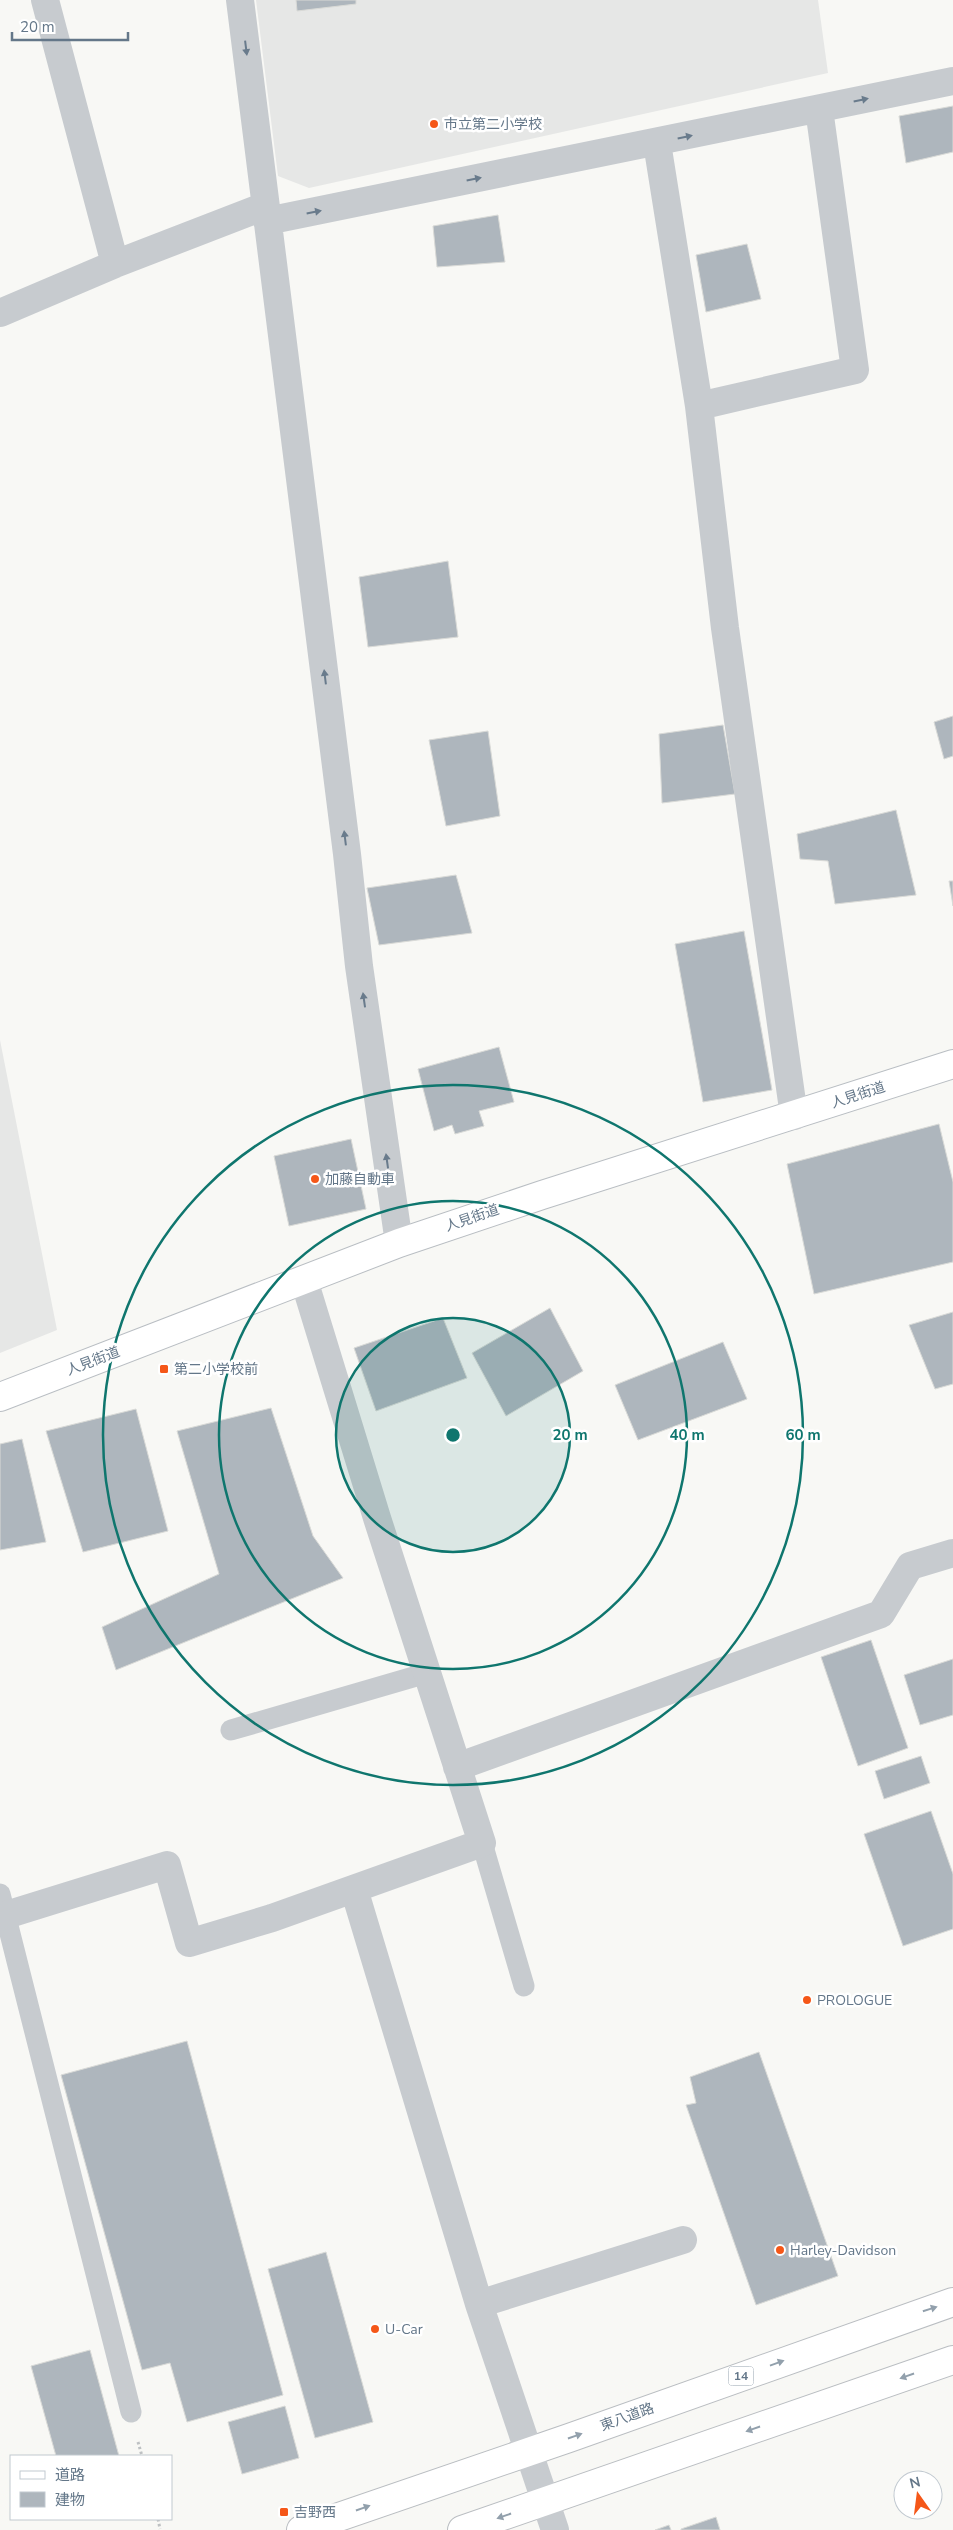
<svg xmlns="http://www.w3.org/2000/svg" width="953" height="2530" font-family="'Nunito Sans','Noto Sans JP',sans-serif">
	<rect width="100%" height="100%" fill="#f8f8f5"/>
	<path fill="#e6e7e6" d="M256,0h562l10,73 -519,115 -31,-12z
		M0,1040l57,290 -57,23z"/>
	<path fill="#aeb6bd" stroke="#d9dad7" d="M296,0h60v4l-59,7z
		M953,106v46l-47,11 -7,-47z
		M498,215l7,47 -68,5 -4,-41z
		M747,244l14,55 -55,13 -10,-57z
		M448,561l10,76 -90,10 -9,-70z
		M953,716v40l-9,3 -10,-37z
		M723,725l12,69 -73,9 -3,-69z
		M488,731l12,85 -54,10 -17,-86z
		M896,810l20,85 -81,9 -7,-43 -28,-2 -3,-25z
		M456,875l16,58 -93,12 -12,-57z
		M949,881h4v25z
		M744,931l28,159 -69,12 -28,-158z
		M499,1047l15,55 -35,9 5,15 -29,8 -3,-9 -18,6 -16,-62z
		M939,1124l14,58v80l-139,32 -27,-130z
		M351,1139l15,70 -77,17 -15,-70z
		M550,1308l33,63 -77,45 -34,-63z
		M953,1312v72l-18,5 -26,-64z
		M443,1318l24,60 -91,33 -22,-63z
		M723,1342l24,57 -109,41 -23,-55z
		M271,1408l42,128 30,42 -227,92 -14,-43 117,-53 -42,-143z
		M136,1409l32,122 -85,21 -37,-121z
		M22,1439l24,103 -46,8v-106z
		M871,1640l37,108 -50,18 -37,-109z
		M953,1659v56l-33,10 -16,-50z
		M921,1756l9,27 -46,16 -9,-28z
		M931,1811l22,63v55l-50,17 -39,-112z
		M187,2041l96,354 -96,27 -17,-59 -28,7 -81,-295z
		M759,2052l79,224 -82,29 -70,-200 10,-2 -6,-26z
		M326,2252l47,170 -58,16 -47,-169z
		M90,2350l29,106h-63l-25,-90z
		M285,2406l14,52 -57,16 -14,-52z
		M716,2517l4,13h-39v-1z
		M669,2525l2,5h-16z"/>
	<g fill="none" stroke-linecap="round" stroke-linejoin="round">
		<g stroke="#b9bec3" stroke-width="30">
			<path id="secondary" d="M0,1397l399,-154 143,-48 411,-131"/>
		</g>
		<g stroke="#babec2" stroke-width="30">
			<path id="primary" d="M301,2530l268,-92 384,-136
				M462,2530l491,-170"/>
		</g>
		<path stroke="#bec1c3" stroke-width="3" stroke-dasharray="2.5 2.5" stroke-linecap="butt" d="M138,2442l4,14
			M158,2519l2,10"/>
		<path stroke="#c7cbcf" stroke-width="21" d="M231,1730l196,-57
			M482,1843l42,143
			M0,1894l131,518"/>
		<path stroke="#c7cbcf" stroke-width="28" d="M45,0l70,264
			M240,0l107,854 12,112 40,277
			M657,143l42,263 26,222 69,488
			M267,221l686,-140
			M0,313l115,-49 150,-58
			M699,406l156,-36 -36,-261
			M457,1767l424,-153 29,-48 43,-13
			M354,1889l125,415 76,226
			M0,1917l167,-52 22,78 83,-25 210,-75 -105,-325 -73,-238
			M479,2304l204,-64"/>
		<use href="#secondary" stroke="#fff" stroke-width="28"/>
		<use href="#primary" stroke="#fff" stroke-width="28"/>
	</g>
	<defs><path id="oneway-solid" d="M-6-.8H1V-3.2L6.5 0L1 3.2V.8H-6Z" transform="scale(1.25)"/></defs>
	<g fill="#697b8c">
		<use href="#oneway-solid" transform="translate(246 48) rotate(83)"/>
		<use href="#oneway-solid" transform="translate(861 100) rotate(-12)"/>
		<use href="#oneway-solid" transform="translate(685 137) rotate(-12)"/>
		<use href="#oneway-solid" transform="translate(474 179) rotate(-11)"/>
		<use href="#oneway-solid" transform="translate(314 212) rotate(-11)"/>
		<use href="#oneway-solid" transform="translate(325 677) rotate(-97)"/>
		<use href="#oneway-solid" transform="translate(345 838) rotate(-97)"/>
		<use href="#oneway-solid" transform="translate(364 1000) rotate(-98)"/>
		<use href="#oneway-solid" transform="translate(387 1161) rotate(-98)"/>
	</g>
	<g fill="#92a0ac">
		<use href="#oneway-solid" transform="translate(930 2309) rotate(-18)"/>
		<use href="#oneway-solid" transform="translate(777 2363) rotate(-20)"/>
		<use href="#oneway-solid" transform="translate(907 2376) rotate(161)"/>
		<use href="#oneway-solid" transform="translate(753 2429) rotate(161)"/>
		<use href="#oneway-solid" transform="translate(575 2436) rotate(-19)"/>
		<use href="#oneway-solid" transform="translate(363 2508) rotate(-19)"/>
		<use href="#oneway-solid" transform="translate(504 2516) rotate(161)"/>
	</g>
	<circle cx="453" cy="1435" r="117" fill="#0f766e" fill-opacity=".12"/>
	<g fill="none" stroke="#0f766e" stroke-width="2.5">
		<circle cx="453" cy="1435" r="117"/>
		<circle cx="453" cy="1435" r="234"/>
		<circle cx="453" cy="1435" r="350"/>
	</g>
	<g fill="#f55718" stroke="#fff" stroke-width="2">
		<circle cx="434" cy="124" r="5"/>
		<circle cx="315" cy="1179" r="5"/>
		<rect x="159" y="1364" width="10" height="10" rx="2.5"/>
		<circle cx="807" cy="2000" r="5"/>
		<circle cx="780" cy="2250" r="5"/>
		<circle cx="375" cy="2329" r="5"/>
		<rect x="279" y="2507" width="10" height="10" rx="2.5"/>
	</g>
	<g text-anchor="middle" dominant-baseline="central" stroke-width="5" stroke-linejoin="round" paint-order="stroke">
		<rect fill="#fff" stroke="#92a0ac" stroke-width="1" x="728.5" y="2366.5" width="25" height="19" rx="4"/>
		<g font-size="12" font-weight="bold" fill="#647789">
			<text x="741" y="2376">14</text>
		</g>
		<g font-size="14" fill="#647789" stroke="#fff" text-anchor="start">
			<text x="444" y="124">市立第二小学校</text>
			<text x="325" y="1179">加藤自動車</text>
			<text x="174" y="1369">第二小学校前</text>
			<text x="817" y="2000">PROLOGUE</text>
			<text x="790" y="2250">Harley-Davidson</text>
			<text x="385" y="2329">U-Car</text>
			<text x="294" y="2512">吉野西</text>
		</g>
		<g font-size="14" fill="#647789" stroke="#fff">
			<text transform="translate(858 1095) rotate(-18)">人見街道</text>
			<text transform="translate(472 1218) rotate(-19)">人見街道</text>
			<text transform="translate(93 1361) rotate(-21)">人見街道</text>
			<text transform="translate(627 2417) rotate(-20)">東八道路</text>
		</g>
	</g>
	<circle cx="453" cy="1435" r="8" fill="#0f766e" stroke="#fff" stroke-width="2.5"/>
	<g font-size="15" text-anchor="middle" font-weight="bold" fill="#0f766e" stroke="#fff" stroke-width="5" stroke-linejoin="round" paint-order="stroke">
		<text x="570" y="1440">20 m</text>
		<text x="687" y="1440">40 m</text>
		<text x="803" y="1440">60 m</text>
	</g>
	<rect x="10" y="2455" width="162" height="65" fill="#ffffff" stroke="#c1c9d0"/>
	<rect x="20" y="2471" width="25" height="8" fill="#ffffff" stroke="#c1c9d0"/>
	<text x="55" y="2480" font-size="15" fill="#647789">道路</text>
	<rect x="20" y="2492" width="25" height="15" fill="#aeb6bd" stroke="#c1c9d0"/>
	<text x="55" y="2505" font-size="15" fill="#647789">建物</text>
	<g transform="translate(918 2495) rotate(346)"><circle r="24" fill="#ffffff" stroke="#c1c9d0"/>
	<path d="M0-4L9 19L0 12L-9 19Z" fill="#f55718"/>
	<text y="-8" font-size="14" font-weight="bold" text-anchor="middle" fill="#647789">N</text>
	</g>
	<path d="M12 32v8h116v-8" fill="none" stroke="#647789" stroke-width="2.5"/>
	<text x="20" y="32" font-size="15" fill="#647789" stroke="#ffffff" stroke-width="4" paint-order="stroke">20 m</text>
</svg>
